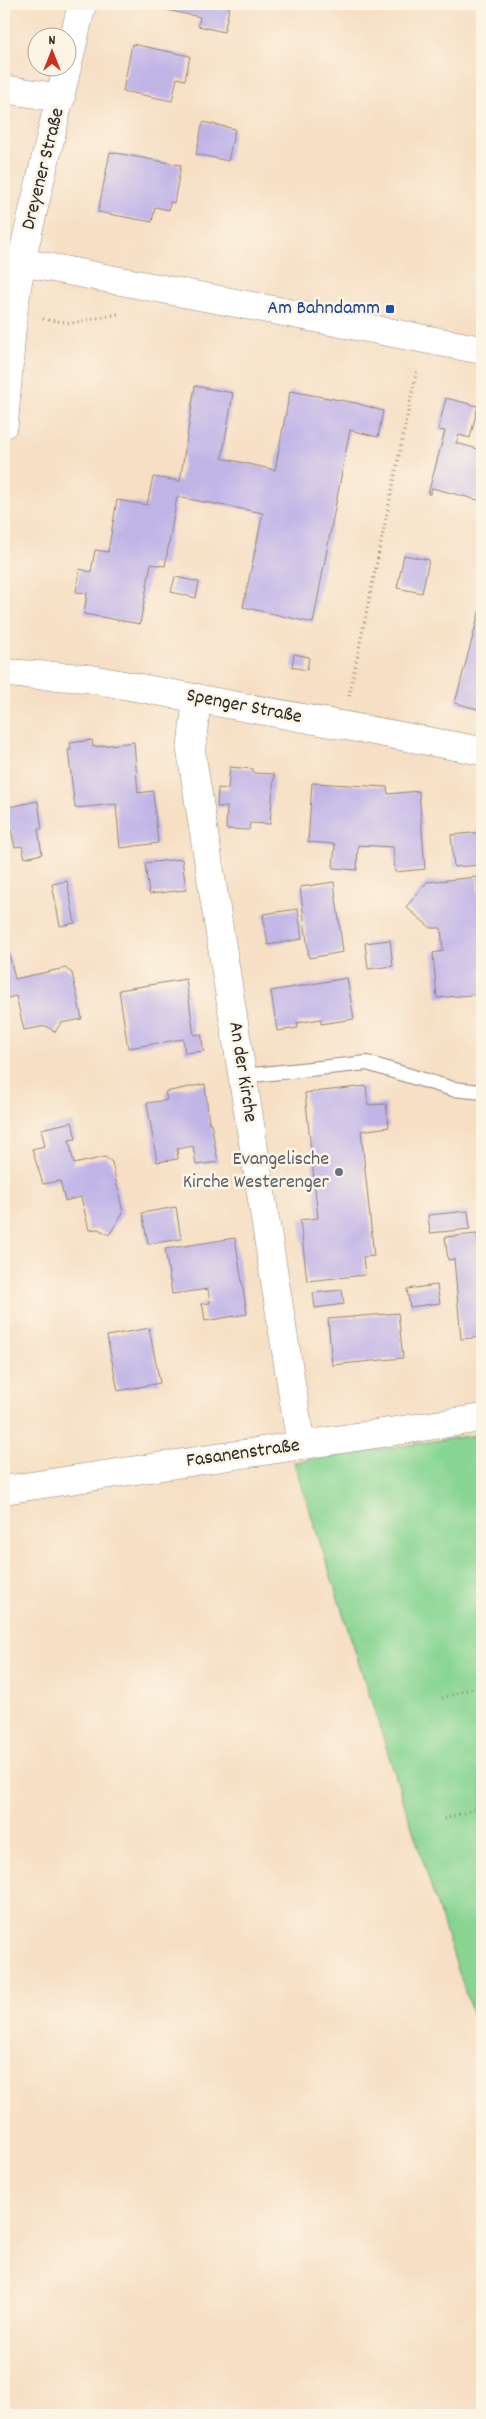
<svg xmlns="http://www.w3.org/2000/svg" width="486" height="2419" font-family="Dekko,sans-serif">
	<rect width="100%" height="100%" fill="#fcf5e5"/>
	<filter id="ink" filterUnits="userSpaceOnUse"><feTurbulence type="fractalNoise" baseFrequency=".02" numOctaves="2"/><feDisplacementMap in="SourceGraphic" scale="10" xChannelSelector="R" yChannelSelector="G"/><feConvolveMatrix kernelMatrix="1 2 1 2 8 2 1 2 1" color-interpolation-filters="sRGB"/></filter>
	<filter id="wash" filterUnits="userSpaceOnUse"><feTurbulence type="fractalNoise" baseFrequency=".0096" numOctaves="4" result="noise"/><feDisplacementMap in="SourceGraphic" scale="20" xChannelSelector="R" yChannelSelector="G"/><feGaussianBlur stdDeviation="1.12" result="paint"/><feColorMatrix in="noise" values="0 0 0 0 0 0 0 0 0 0 0 0 0 0 0 0 0 1.4 0 .05"/><feComposite in="paint" operator="in"/></filter>
	<g filter="url(#wash)">
		<rect width="100%" height="100%" fill="#f6dfc4"/>
		<path fill="#88d593" stroke="#5a805f" d="M482,1434v610l-188,-582z"/>
		<g id="blocks">
			<path fill="#c0b4e7" d="M138,4h92l-6,28 -26,-6 2,-9z
				M132,44l58,12 -5,24 -8,-2 -5,23 -49,-10z
				M203,122l32,7 -7,32 -32,-7z
				M110,152l71,13 -7,38 -4,-1 -1,8 -14,-3 -3,15 -54,-10z
				M195,386l38,7 -11,65 53,12 15,-79 66,12 27,8 -5,26 -28,-7 -37,193 -70,-16 20,-94 -86,-16 -12,69 -14,-2 -11,60 -56,-10 3,-21 -11,-1 4,-23 11,3 4,-22 13,2 9,-52 30,5 6,-28 27,4z
				M446,398l32,8 -8,32 -11,-3 -3,8 26,7v51l-50,-13 -2,6h-2l17,-63 -7,-1z
				M404,555l25,5 -7,33 -25,-5z
				M175,577l24,5 -3,16 -25,-6z
				M482,602v108l-27,-7z
				M294,654l15,3 -2,13 -15,-3z
				M92,740l1,7 41,-5 4,51 15,-2 5,52 -38,5 -4,-44 -41,4 -7,-58h3l-1,-7z
				M230,767l23,2v4l21,1 -4,50 -20,-1 -1,7 -23,-1 1,-22h-10l1,-19 10,1z
				M312,783l75,4 1,7 31,-3 6,78 -30,3 -2,-25 -35,-2 -1,25 -24,-2 2,-24 -27,-2z
				M38,801l4,28h-4l4,25 -17,4 -3,-12 -7,1 -4,-17 -7,1v-23z
				M482,832v33l-28,2 -3,-32z
				M182,859l4,31 -37,4 -4,-31z
				M477,877l5,62v55l-45,4 -4,-45 10,-2 -2,-23h-10l-25,-21 21,-25z
				M67,881l8,42 -15,3 -8,-42z
				M334,882l9,70 -34,6 -9,-71z
				M298,909l4,30 -34,6 -5,-31z
				M390,940l3,26 -25,3 -3,-26z
				M9,953l6,26 50,-11 7,5 10,46 -21,4 -6,9 -9,-6 -22,4 -8,-34 -12,3v-45z
				M347,978l7,41 -33,5v-5l-24,4 1,5 -21,3 -6,-40z
				M186,979l8,56 7,-1 3,17 -19,2 -2,-14 -55,9 -9,-58z
				M205,1084l4,39h2l7,39 -22,3 -3,-19 -16,3 1,10 -21,3 -10,-59 20,-3 -2,-8z
				M366,1086l2,19 18,-1 3,23 -28,4 13,125 -11,1 2,18 -58,6 -7,-61 18,-2 -13,-125z
				M72,1122l4,17 -7,1 5,24 31,-7 7,5 11,51 -14,22 -11,-6 -9,1 -8,-33 -16,4 -5,-20 -17,3 -11,-35 13,-3 -4,-17z
				M176,1207l5,32 -33,5 -6,-31z
				M468,1211l2,18 -40,4 -2,-18z
				M477,1234l2,20h3v83l-21,2 -7,-80 -6,1 -3,-23z
				M235,1238l12,76 -42,7 -2,-14 -3,-3 10,-1 -2,-14 -36,5 -7,-45z
				M437,1285l3,18 -30,4 -3,-18z
				M342,1290l2,14 -29,4 -2,-15z
				M398,1313l5,45 -71,7 -4,-46z
				M149,1328l11,55 -42,8 -11,-55z"/>
		</g>
	</g>
	<g filter="url(#ink)">
		<use href="#blocks" fill-opacity="0" stroke="#908578" stroke-width="1"/>
		<g fill="none" stroke-linecap="round" stroke-linejoin="round">
			<g stroke="#908578" stroke-width="16">
				<path id="service" d="M243,1076l124,-13 86,26 29,3"/>
			</g>
			<g stroke="#908578" stroke-width="29">
				<path id="minor" d="M4,89l57,9
					M21,262l461,88
					M197,698l-6,53 110,695
					M4,1490l478,-72"/>
			</g>
			<g stroke="#908578" stroke-width="29">
				<path id="tertiary" d="M4,424l9,-110 8,-52 61,-258
					M4,673l82,5 396,73"/>
			</g>
			<path stroke="#908578" stroke-width="3" stroke-dasharray="1 4" stroke-linecap="butt" d="M43,319l29,4 46,-9
				M349,696l68,-327
				M442,1698l40,-13
				M444,1819l38,-12"/>
			<use href="#service" stroke="#fff" stroke-width="14"/>
			<use href="#minor" stroke="#fff" stroke-width="28"/>
			<use href="#tertiary" stroke="#fff" stroke-width="28"/>
		</g>
	</g>
	<rect fill="#1a4fb4" stroke="#fcf5e5" stroke-width="2" x="385" y="304" width="10" height="10" rx="2.5"/>
	<circle fill="#6b7280" stroke="#fcf5e5" stroke-width="2" cx="339" cy="1172" r="5"/>
	<g text-anchor="middle" dominant-baseline="central" stroke-width="5" stroke-linejoin="round" paint-order="stroke">
		<g font-size="20" fill="#2b2b2b" stroke="#fcf5e5">
			<text transform="translate(44 169) rotate(-76)">Dreyener Straße</text>
			<text transform="translate(244 707) rotate(11)">Spenger Straße</text>
			<text transform="translate(242 1072) rotate(81)">An der Kirche</text>
			<text transform="translate(243 1454) rotate(-8)">Fasanenstraße</text>
		</g>
		<g font-size="20" fill="#164399" stroke="#fcf5e5" text-anchor="end">
			<text x="380" y="309">Am Bahndamm</text>
		</g>
		<g font-size="20" fill="#5b616d" stroke="#fcf5e5" text-anchor="end">
			<text x="329" y="1160">Evangelische<tspan x="329" dy="23">Kirche Westerenger</tspan></text>
		</g>
	</g>
	<rect width="486" height="2419" fill="none" stroke="#fcf5e5" stroke-width="20"/>
	<g transform="translate(52 52)"><circle r="24" fill="#fcf5e5" stroke="#a8a49b"/>
	<path d="M0-4L9 19L0 12L-9 19Z" fill="#c8321e"/>
	<text y="-8" font-size="14" font-weight="bold" text-anchor="middle" fill="#2b2b2b">N</text>
	</g>
</svg>
